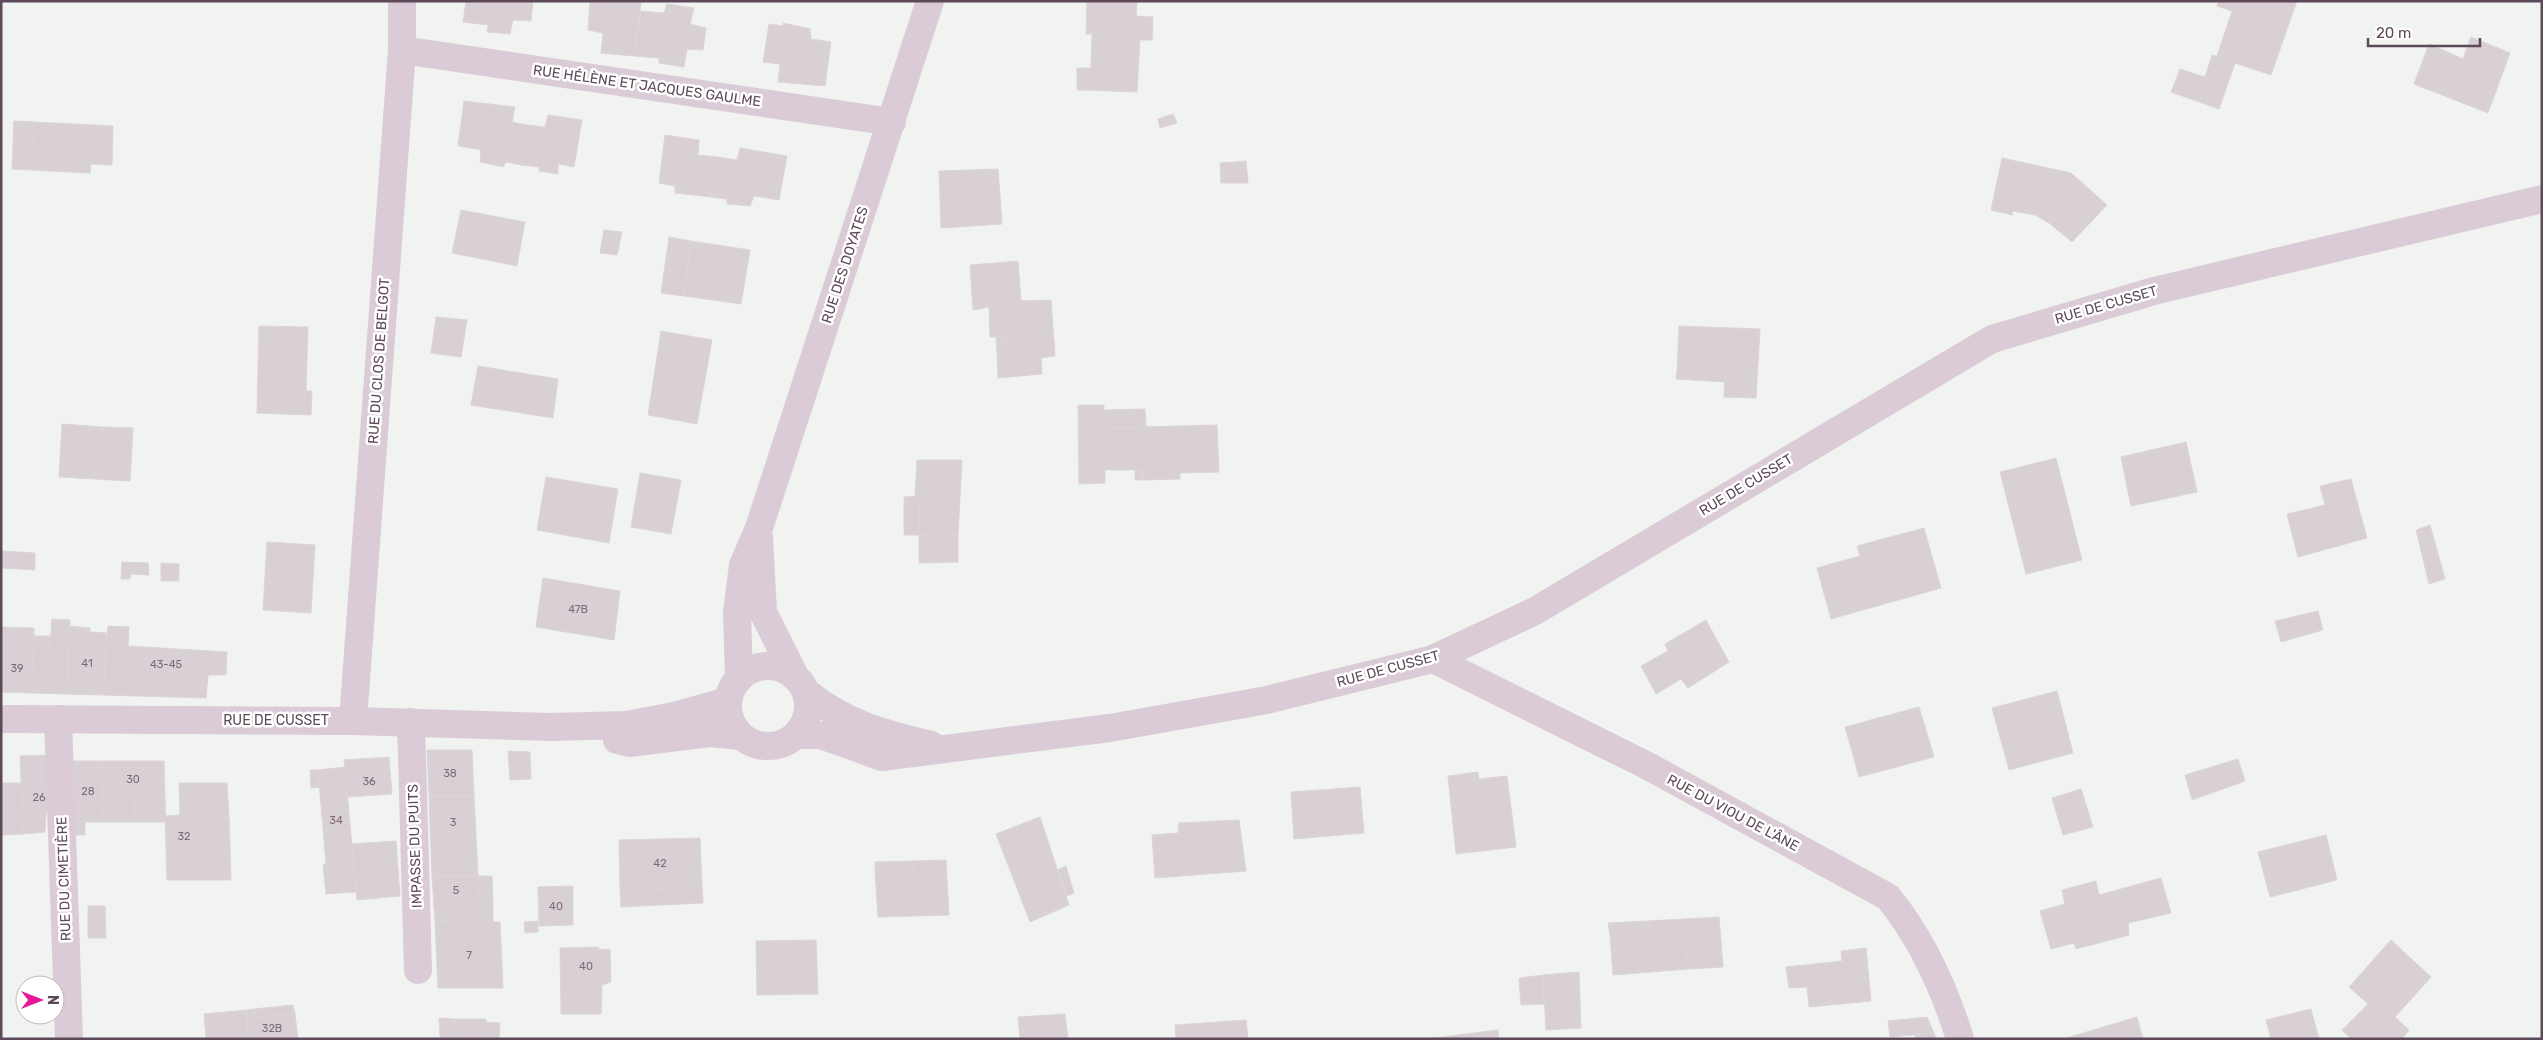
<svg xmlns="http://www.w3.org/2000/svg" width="2543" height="1040" font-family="Rubik,sans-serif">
	<rect width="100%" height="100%" fill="#f1f3f1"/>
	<path fill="#d8d0d4" stroke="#dcd5d8" d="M466,1h67l-2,20 -18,-1 -3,14 -23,-2 1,-7 -25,-3z
		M590,1l51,2 -7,53 -33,-3 2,-20 -15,-3z
		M1087,1h50l-1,15 17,1 -1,23h-12l-3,52 -54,-2 1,-22h7l1,-34h-6z
		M2219,1h78l-26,74 -36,-12 -16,46 -48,-17 9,-23 25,8 7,-22 5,1 15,-45 -15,-5z
		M667,4l27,4 -4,16 16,4 -3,22 -16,-1 -3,18 -25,-4v-5l-25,-2 7,-45 23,2z
		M783,23l27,6 1,10 20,3 -6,44 -47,-4 2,-18 -17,-2 6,-38 14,2z
		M2471,37l39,16 -22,60 -74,-29 15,-40 34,15z
		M1077,68h7l-1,22h-6z
		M464,101l51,6 -3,15 16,3 -7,40 -15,-3 -3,5 -23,-5 1,-12 -23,-4z
		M1173,114l4,9 -17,5 -2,-9z
		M548,115l34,5 -8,47 -16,-3v10l-19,-3v-4l-18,-2 7,-40 17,2z
		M14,121l20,1 -3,48 -19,-1z
		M34,122l79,4 -1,39 -21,-1 -1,9 -59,-3z
		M665,135l34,5 -1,15 19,2 -6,40 -36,-4v-7l-16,-3z
		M740,148l47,8 -8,44 -25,-4 -4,10 -23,-2v-5l-16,-2 6,-40 20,3z
		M2002,158l69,15 36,32 -35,37 -23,-19 3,-5 -10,-4 -7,1 -22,-4 -1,4 -21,-5z
		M1246,161l2,22h-27l-1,-20z
		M998,169l4,55 -61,4 -2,-57z
		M461,210l64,12 -8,44 -65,-13z
		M2042,214l10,4 -3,5 -14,-8z
		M604,230l18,2 -5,23 -17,-2z
		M669,237l22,4 -7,55 -23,-3z
		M691,241l59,9 -9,54 -57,-8z
		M1018,261l3,40 30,-1 4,56 -14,2 1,16 -44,4 -1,-26h11l-2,-15h-16l-1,-30 -16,3 -3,-45z
		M436,317l31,3 -6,37 -30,-4z
		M259,326l49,1 -2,64h6l-1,24 -54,-2z
		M1679,326l81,3 -4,69 -32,-1 1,-22 -48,-4z
		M661,331l51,9 -15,84 -49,-9z
		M996,337h10l2,15h-11z
		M478,366l80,13 -5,39 -82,-13z
		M1677,371l48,4v7l-49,-3z
		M1078,405h26v23l113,-3 2,47 -39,1v6l-38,1v-10h-37v13l-26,1z
		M1145,409l1,19h-42v-18z
		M62,424l40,3 -1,36 30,1 -1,17 -71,-4z
		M102,427l31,1 -2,36 -30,-1z
		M2186,442l11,50 -66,14 -10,-49z
		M2056,458l26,102 -56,14 -26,-102z
		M917,460h45l-4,76 -39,-1 1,-39h-5z
		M1135,470h7v10h-7z
		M640,473l41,7 -10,54 -40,-7z
		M546,477l72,12 -9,54 -72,-13z
		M2351,479l16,59 -69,19 -11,-43 38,-9 -5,-19z
		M920,496l-1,39h-15v-38z
		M2430,525l15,54 -16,5 -13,-54z
		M1924,528l17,60 -110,31 -14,-51 43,-12 -3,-10z
		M919,535l39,1v26l-39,1z
		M267,542l48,3 -4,68 -48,-3z
		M1,551l34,2v17l-34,-2z
		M122,562l26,1 1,12 -18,-1 -1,5h-9z
		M161,563l18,1v17h-18z
		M543,578l77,13 -6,49 -78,-13z
		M2318,611l5,19 -42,12 -6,-21z
		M52,619l18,1 -3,74 -35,-1 1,-49 17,2z
		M1706,620l23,42 -41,26 -7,-9 -25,15 -15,-28 27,-15 -3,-7z
		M70,626l20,2v4l17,1 -4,62 -36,-1z
		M108,626l21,1 -1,19 99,6 -1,23h-18l-2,23 -103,-3z
		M1,627l33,1v8l-33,-1z
		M1,635l33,1 -2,57 -31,-1z
		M34,636h16v10l-17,-2z
		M2057,691l16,62 -64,17 -17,-62z
		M1919,707l15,50 -75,20 -14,-50z
		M427,750h45l2,46h-45z
		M508,751l22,1 1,27 -21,1z
		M55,755l2,57h-11l-1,20 -22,2 -3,-78z
		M389,757l3,37 -44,3 -4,-37z
		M2238,759l7,22 -53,19 -7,-25z
		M73,761h28l2,61h-28z
		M101,761h63l1,37h-31v24h-31z
		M345,767l11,125 -30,2 -3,-29 3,-1 -8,-94z
		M310,770h8l2,17 -9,1z
		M1478,772l1,7 28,-3 9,71 -60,7 -8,-78z
		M1,783h21l1,51 -22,1z
		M179,783h48l2,34 -28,1 3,62h-37l-2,-64 15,-1z
		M1360,787l4,46 -70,6 -3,-47z
		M2081,789l12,38 -30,8 -11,-37z
		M429,796h45l4,80h-46z
		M134,798h31l1,24h-32z
		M229,817l2,63h-27l-3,-62z
		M1040,817l29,88 -39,17 -34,-88z
		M1239,820l7,51 -91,7 -3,-43 26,-2 1,-10z
		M75,822h10v13h-10z
		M2326,835l11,45 -67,17 -12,-45z
		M700,838l2,49 -82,4 -1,-51z
		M396,841l4,55 -43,4 -5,-56z
		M946,860l3,55 -71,2 -3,-46 39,-1v-9z
		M914,861v9l-39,1v-9z
		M1066,866l8,27 -7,3 -9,-26z
		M432,876h46l2,28 13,-1v19l-58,-1z
		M478,876h14l1,27 -13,1z
		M2161,878l10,35 -43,10 1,12 -53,14 -2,-6 -23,6 -11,-38 25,-7 -3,-14 34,-9 3,14z
		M573,886v39l-34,1 -1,-39z
		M702,887l1,16 -82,4 -1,-16z
		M88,906h17l1,32h-18z
		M1719,917l4,50 -35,2 -4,-50z
		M1684,919l4,50 -75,6 -3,-40 38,-3v-11z
		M435,921l65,1 3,66h-65z
		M538,921v11l-13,1 -1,-11z
		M1648,921v11l-38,3 -2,-12z
		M816,940l2,54 -61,1 -1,-54z
		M2391,940l40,37 -36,40 14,13 -7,9h-51l-9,-9 26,-26 -19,-17z
		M599,947v3l11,-1 1,33 -9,3 -1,29h-40l-1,-66z
		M1866,948l5,53 -62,6 -2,-20 -18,1 -3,-21 56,-6 -1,-10z
		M1579,972l2,56 -35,2 -3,-55z
		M1543,975l1,29 -23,1 -2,-27z
		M293,1005l2,9 -41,3v-8z
		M254,1009v8l41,-3 3,25h-50l-1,-29z
		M2311,1009l8,30h-48l-5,-19z
		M247,1010l1,29h-42l-2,-25z
		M1065,1014l3,25h-48l-2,-22z
		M1927,1017l7,16 -44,4 -2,-16z
		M2137,1017l6,22h-80z
		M439,1018l15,1 -1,20h-10l-3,-3z
		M454,1019h32l-1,20h-32z
		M1246,1020l2,19h-72l-1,-14z
		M486,1022l14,1 -1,16h-14z
		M1498,1030l1,9h-73z
		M1934,1033l2,6h-20l-1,-4z"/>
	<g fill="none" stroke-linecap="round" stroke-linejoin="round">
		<path stroke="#dacbd6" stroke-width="28" d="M402,50l490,72
			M759,537l4,75 33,66
			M1433,659l213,106 242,132c34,42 56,90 72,142
			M739,679l-2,-67 6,-47 16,-37 171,-527
			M58,719l11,320
			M353,721l49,-671v-49
			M411,722l7,248"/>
		<path stroke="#dacbd6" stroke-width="28" d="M728 706a40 40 0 1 1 80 0a40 40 0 1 1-80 0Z
			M805,691c38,32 79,43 126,54
			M1,719l352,2 198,6 75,-2 48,-9 54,-15
			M796,735h25l61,22 228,-29 157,-28 166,-41 102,-48 457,-272 162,-48 388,-92
			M617,740l12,3 81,-10 31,3"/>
	</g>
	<g text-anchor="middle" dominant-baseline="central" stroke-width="5" stroke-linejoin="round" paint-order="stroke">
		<g font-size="11" fill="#7c6b77">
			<text x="578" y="609">47B</text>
			<text x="87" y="663">41</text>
			<text x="166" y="664">43-45</text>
			<text x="17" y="668">39</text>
			<text x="450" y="773">38</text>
			<text x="133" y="779">30</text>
			<text x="369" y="781">36</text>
			<text x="88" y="791">28</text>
			<text x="39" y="797">26</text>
			<text x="336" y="820">34</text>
			<text x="453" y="822">3</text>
			<text x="184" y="836">32</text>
			<text x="660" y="863">42</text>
			<text x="456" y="890">5</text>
			<text x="556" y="906">40</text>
			<text x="469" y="955">7</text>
			<text x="586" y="966">40</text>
			<text x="272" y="1028">32B</text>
		</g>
		<g font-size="14" fill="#5e4958" stroke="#fff">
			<text transform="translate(647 86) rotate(8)">RUE HÉLÈNE ET JACQUES GAULME</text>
			<text transform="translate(845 265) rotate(-72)">RUE DES DOYATES</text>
			<text transform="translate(2106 305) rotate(-16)">RUE DE CUSSET</text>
			<text transform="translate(379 361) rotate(-86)">RUE DU CLOS DE BELGOT</text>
			<text transform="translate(1746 485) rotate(-31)">RUE DE CUSSET</text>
			<text transform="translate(1388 669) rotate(-15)">RUE DE CUSSET</text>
			<text x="276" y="720">RUE DE CUSSET</text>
			<text transform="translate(1733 813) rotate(28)">RUE DU VIOU DE L'ÂNE</text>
			<text transform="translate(415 846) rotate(-92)">IMPASSE DU PUITS</text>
			<text transform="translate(64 879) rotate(-92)">RUE DU CIMETIÈRE</text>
		</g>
	</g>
	<rect width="2543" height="1040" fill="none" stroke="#5e4958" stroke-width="5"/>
	<g transform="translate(40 1000) rotate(90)"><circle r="24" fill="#ffffff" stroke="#bfb6bc"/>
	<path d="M0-4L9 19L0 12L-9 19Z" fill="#e41a99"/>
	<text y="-8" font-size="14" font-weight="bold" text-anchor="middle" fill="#5e4958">N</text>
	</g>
	<path d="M2368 38v8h112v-8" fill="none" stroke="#5e4958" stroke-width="2.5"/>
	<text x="2376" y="38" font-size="15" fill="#5e4958" stroke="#ffffff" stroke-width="4" paint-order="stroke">20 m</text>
</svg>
